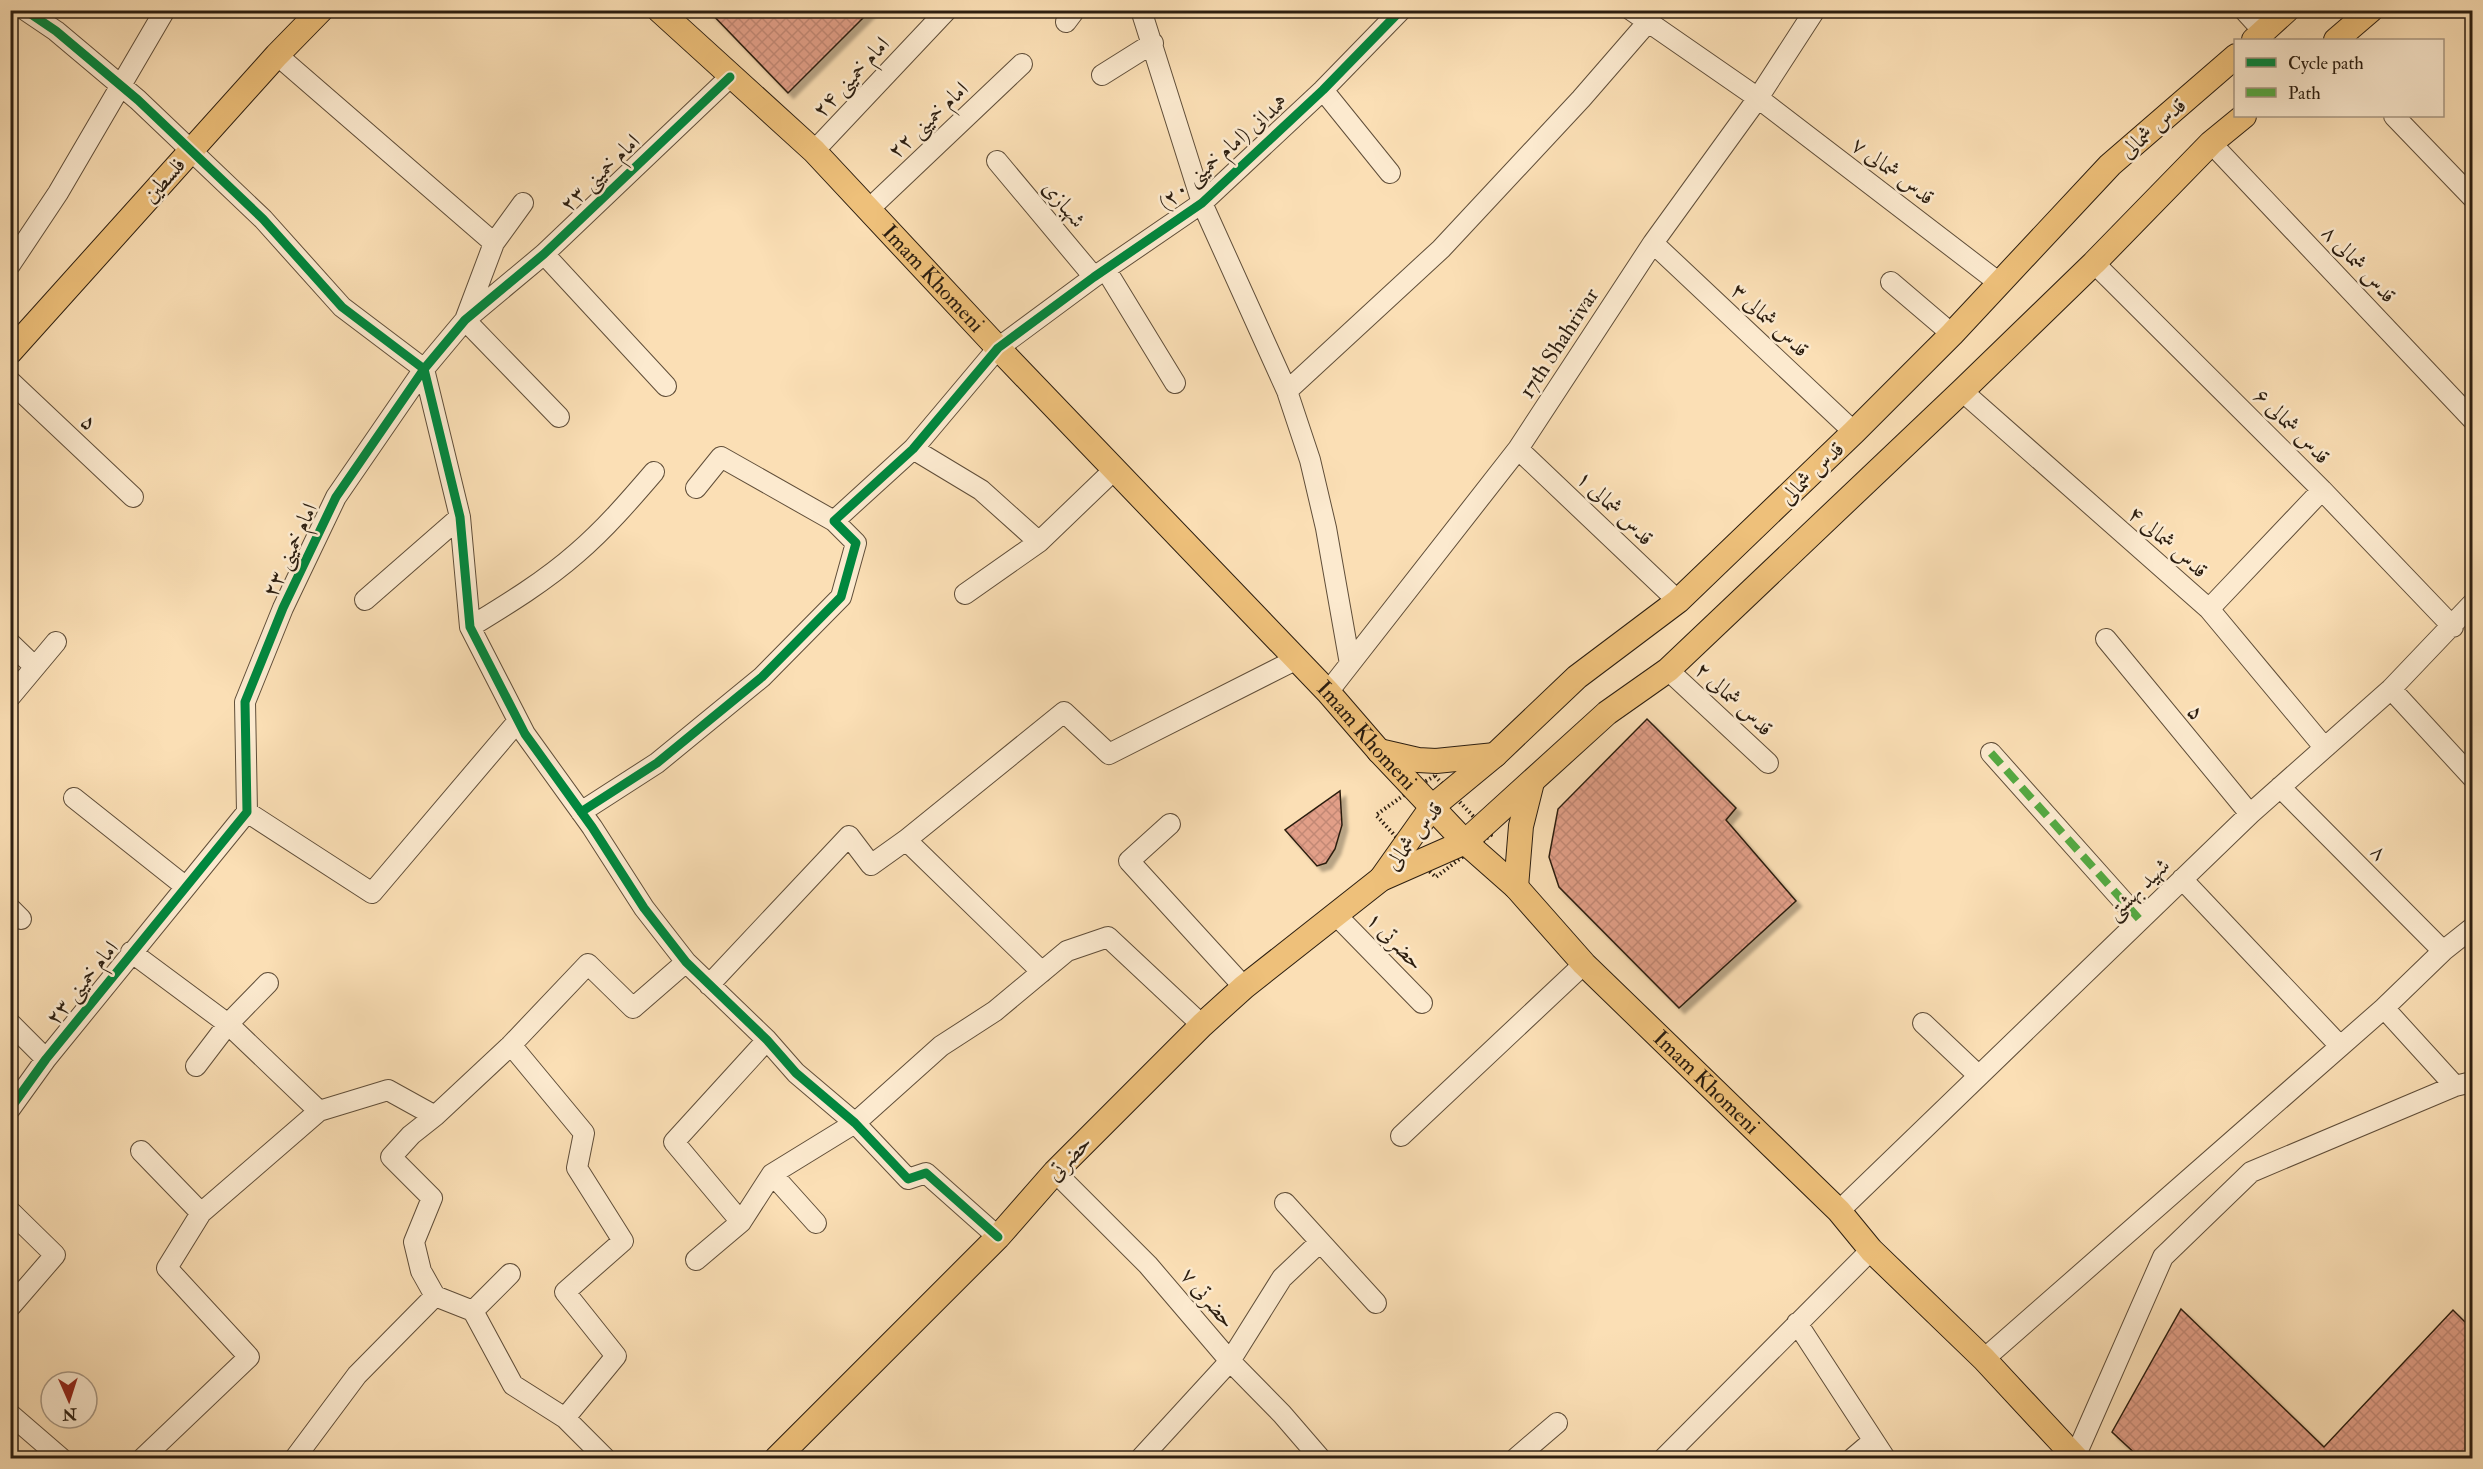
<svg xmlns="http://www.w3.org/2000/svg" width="2483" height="1469" font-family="'IM FELL Double Pica',Amiri,serif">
	<defs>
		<pattern id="building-cross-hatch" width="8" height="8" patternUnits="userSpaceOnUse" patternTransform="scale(1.5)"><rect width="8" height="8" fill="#e29f88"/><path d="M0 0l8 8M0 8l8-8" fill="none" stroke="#c28874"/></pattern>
		<filter id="shadow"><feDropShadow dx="5.5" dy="5.5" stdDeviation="1.5" flood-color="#0004"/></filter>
	</defs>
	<rect width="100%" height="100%" fill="#fbdfb5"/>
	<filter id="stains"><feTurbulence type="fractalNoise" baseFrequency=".00333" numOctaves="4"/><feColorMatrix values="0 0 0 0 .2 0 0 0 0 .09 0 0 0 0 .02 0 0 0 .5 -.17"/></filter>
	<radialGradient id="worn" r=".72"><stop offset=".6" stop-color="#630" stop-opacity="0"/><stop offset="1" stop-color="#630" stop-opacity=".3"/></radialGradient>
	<path fill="url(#building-cross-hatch)" stroke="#2c1e10" stroke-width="1.5" filter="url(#shadow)" d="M708,10h163l-83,83z
		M1647,719l89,89 -10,12 70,81 -117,107 -120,-121 -10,-30 9,-48z
		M1340,791l2,34 -7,24 -9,14 -9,3 -32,-36z
		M2181,1309l143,138 129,-137 19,19v129h-332l-28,-26z"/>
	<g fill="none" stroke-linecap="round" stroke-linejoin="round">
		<g stroke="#604e39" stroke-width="22">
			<path id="minor" d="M25,10l31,21 82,69 125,119 79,88 82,62 36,148 10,110 55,107 67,93 52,81 42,54 81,78 29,33 59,50 53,56 18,-6 72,64
				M1141,10l61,193 85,188 23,69 16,68 24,136
				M1631,10l127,88 240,184
				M2244,10l20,22
				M1066,22l9,-12
				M277,55l217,188
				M1102,75l51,-32
				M1323,90l67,83
				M2394,116l78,81
				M2211,143l261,276
				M814,151l133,-141
				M997,161l97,116
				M523,203l-29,40 -29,77 94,97
				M868,210l154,-146
				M1653,243l201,189
				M544,254l122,132
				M2094,263l228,227 131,137
				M10,265l48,-72 107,-183
				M1106,270l69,113
				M1891,282l61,52
				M10,381l123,116
				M1287,391l154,-142 140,-150 66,-76
				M1962,391l247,218 115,138
				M913,449l68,41 58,52
				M1518,449l160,152
				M696,488l25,-31 113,64
				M965,594l74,-52 76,-73
				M365,600l95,-83
				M2209,609l113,-119
				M470,627c36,-22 74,-45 107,-74 28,-24 53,-53 77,-81
				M2106,639l144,175
				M10,643l25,24
				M1668,670l100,93
				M2391,689l81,88
				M1328,692l190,-243 135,-206 105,-145 57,-88
				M10,697l46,-55
				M1991,753l149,167
				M2280,787l163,164
				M74,798l112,89
				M247,812l125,81 146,-172
				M581,812l76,-49 105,-86 79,-80 15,-54 -22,-22 79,-72 85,-101 96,-71 108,-74 121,-113 78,-80
				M1170,824l-41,37 115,126
				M906,840l136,132
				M2182,879l158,167
				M10,908l11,11
				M1335,914l87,89
				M131,952l97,72 91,87 69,-21 47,26 -24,19 -20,22 41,41 -18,44 7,29 14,25 38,15 40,74 52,33 40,40
				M709,985l140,-149 22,29 35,-25 158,-128 45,42 188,-95
				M2384,1008l71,78
				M10,1023l36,36
				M1923,1023l56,53
				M511,1045l73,88 -7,35 46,73 -58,51 51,64 -51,62
				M196,1066l32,-42 40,-41
				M10,1109l36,-50 201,-247 -2,-110 38,-94 53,-111 88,-128 41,-49 79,-66 186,-177
				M435,1116l76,-71 77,-81 45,44 53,-46
				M1401,1136l183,-172
				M141,1151l60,62
				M1055,1172l93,93 82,96 52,53 38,44
				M772,1174l44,49
				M1285,1203l91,100
				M10,1211l45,44 -45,52
				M1839,1211l411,-397 141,-125 81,-85
				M741,1222l-67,-80 93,-102
				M696,1260l45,-38 31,-48 83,-51 86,-77 54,-35 72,-60 41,-14 94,88
				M473,1311l37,-37
				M1797,1323l88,135
				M1984,1359l400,-351 59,-57 29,-23
				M10,1414l51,44
				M2075,1457l88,-200 88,-85 204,-86 17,-4
				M143,1458l106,-101 -82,-89 34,-55 118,-102
				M295,1458l62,-83 78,-79
				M1141,1458l89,-97 52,-83 38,-36
				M1516,1458l41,-35
				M1664,1458l207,-208
				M1853,1458l20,-17"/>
		</g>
		<g stroke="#2c1e10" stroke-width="26">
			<g id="major">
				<path id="s1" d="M659,10l155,141 184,197 330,344 51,59 86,91 51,45 68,77 255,247 32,39 113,109 92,99"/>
				<path d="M2254,40l33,-30"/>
				<path d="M2336,40l35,-30"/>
				<path d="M10,352l267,-297 44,-45"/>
				<path d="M1379,751l39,9 18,1 59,-6"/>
				<path d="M1381,879l51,-72 63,-52 82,-78 101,-76 176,-169 98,-98 158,-169 126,-109"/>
				<path d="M1516,887l5,-61 11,-44"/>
				<path d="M777,1458l221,-221 57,-65 147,-147 42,-38 137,-108 84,-37 142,-129 61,-43 294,-279 132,-128 117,-120 33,-27"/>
			</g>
		</g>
		<path stroke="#2c1e10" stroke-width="4" stroke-dasharray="1.5 3" stroke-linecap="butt" d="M1435,776l56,59 -55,42 -17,-15 -43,-47 38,-27z"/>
		<use href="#minor" stroke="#fceacf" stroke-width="20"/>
		<use href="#major" stroke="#eec07a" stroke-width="24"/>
		<path stroke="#54aa42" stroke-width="8" stroke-dasharray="15 8" stroke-linecap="butt" d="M1991,753l149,167"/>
		<g stroke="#fceacf" stroke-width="13">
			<path id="cycleway" d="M25,10l31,21 82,69 125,119 79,88 82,62 36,148 10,110 55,107 67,93 52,81 42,54 81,78 29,33 59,50 53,56 18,-6 72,64
				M581,812l76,-49 105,-86 79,-80 15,-54 -22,-22 79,-72 85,-101 96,-71 108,-74 121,-113 78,-80
				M10,1109l36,-50 201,-247 -2,-110 38,-94 53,-111 88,-128 41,-49 79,-66 186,-177"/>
		</g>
		<use href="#cycleway" stroke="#00873e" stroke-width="9"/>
	</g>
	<g text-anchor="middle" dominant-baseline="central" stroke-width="5" stroke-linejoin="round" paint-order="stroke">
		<g font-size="22" fill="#2c1e10" stroke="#fceacf">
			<text transform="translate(851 77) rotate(-47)">امام خمینی ۲۴</text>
			<text transform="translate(928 120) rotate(-43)">امام خمینی ۲۲</text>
			<text transform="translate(2153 128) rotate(-41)">قدس شمالی</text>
			<text transform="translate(1223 152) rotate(-41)">همدانی (امام خمینی ۲۰)</text>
			<text transform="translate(1893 171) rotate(37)">۷ قدس شمالی</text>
			<text transform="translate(600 173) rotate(-44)">امام خمینی ۲۳</text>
			<text transform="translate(164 180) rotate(-48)">فلسطین</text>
			<text transform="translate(1064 204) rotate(50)">شهبازی</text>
			<text transform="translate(2359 264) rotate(47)">قدس شمالی ۸</text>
			<text stroke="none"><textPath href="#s1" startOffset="384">Imam Khomeni</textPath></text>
			<text transform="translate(1770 320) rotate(43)">۳ قدس شمالی</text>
			<text transform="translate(1559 343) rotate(-57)">17th Shahrivar</text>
			<text transform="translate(89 422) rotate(43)">۵</text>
			<text transform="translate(2292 426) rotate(45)">قدس شمالی ۶</text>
			<text transform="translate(1812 473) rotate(-44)">قدس شمالی</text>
			<text transform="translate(1615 508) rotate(44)">قدس شمالی ۱</text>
			<text transform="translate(2168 542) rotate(41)">قدس شمالی ۴</text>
			<text transform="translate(290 550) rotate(-65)">امام خمینی ۲۳</text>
			<text transform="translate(1734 699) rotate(43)">قدس شمالی ۲</text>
			<text transform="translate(2196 712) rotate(51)">۵</text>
			<text stroke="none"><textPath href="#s1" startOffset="1014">Imam Khomeni</textPath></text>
			<text transform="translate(1414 836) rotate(-52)">قدس شمالی</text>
			<text transform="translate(2379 852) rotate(45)">۸</text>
			<text transform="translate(2138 889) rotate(-44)">شهید بهشتی</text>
			<text transform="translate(1395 941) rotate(46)">حضرتی ۱</text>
			<text transform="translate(82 983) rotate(-51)">امام خمینی ۲۳</text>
			<text stroke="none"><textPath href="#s1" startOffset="1500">Imam Khomeni</textPath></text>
			<text transform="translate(1069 1158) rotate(-46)">حضرتی</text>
			<text transform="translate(1208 1298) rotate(50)">حضرتی ۷</text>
		</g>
	</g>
	<rect width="2483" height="1469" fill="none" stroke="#fbdfb5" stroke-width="36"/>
	<rect x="12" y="12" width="2459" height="1445" fill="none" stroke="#2c1e10" stroke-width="3"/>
	<rect x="18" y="18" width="2447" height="1433" fill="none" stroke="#2c1e10" stroke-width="1.5"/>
	<rect x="2234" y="39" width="210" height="78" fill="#fceacf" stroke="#a99883" stroke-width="1.5"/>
	<rect x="2246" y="58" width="30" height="9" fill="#00873e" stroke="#a99883" stroke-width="1.5"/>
	<text x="2288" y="69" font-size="18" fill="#2c1e10">Cycle path</text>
	<rect x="2246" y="88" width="30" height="9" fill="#54aa42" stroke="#a99883" stroke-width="1.5"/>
	<text x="2288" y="99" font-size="18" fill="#2c1e10">Path</text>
	<g transform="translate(69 1400) rotate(177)"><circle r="28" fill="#fceacf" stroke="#a99883" stroke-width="1.5"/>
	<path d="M0-4.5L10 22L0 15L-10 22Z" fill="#8f2418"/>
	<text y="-9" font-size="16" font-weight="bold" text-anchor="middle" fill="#2c1e10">N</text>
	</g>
	<rect width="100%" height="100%" filter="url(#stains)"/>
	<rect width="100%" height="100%" fill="url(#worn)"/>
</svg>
